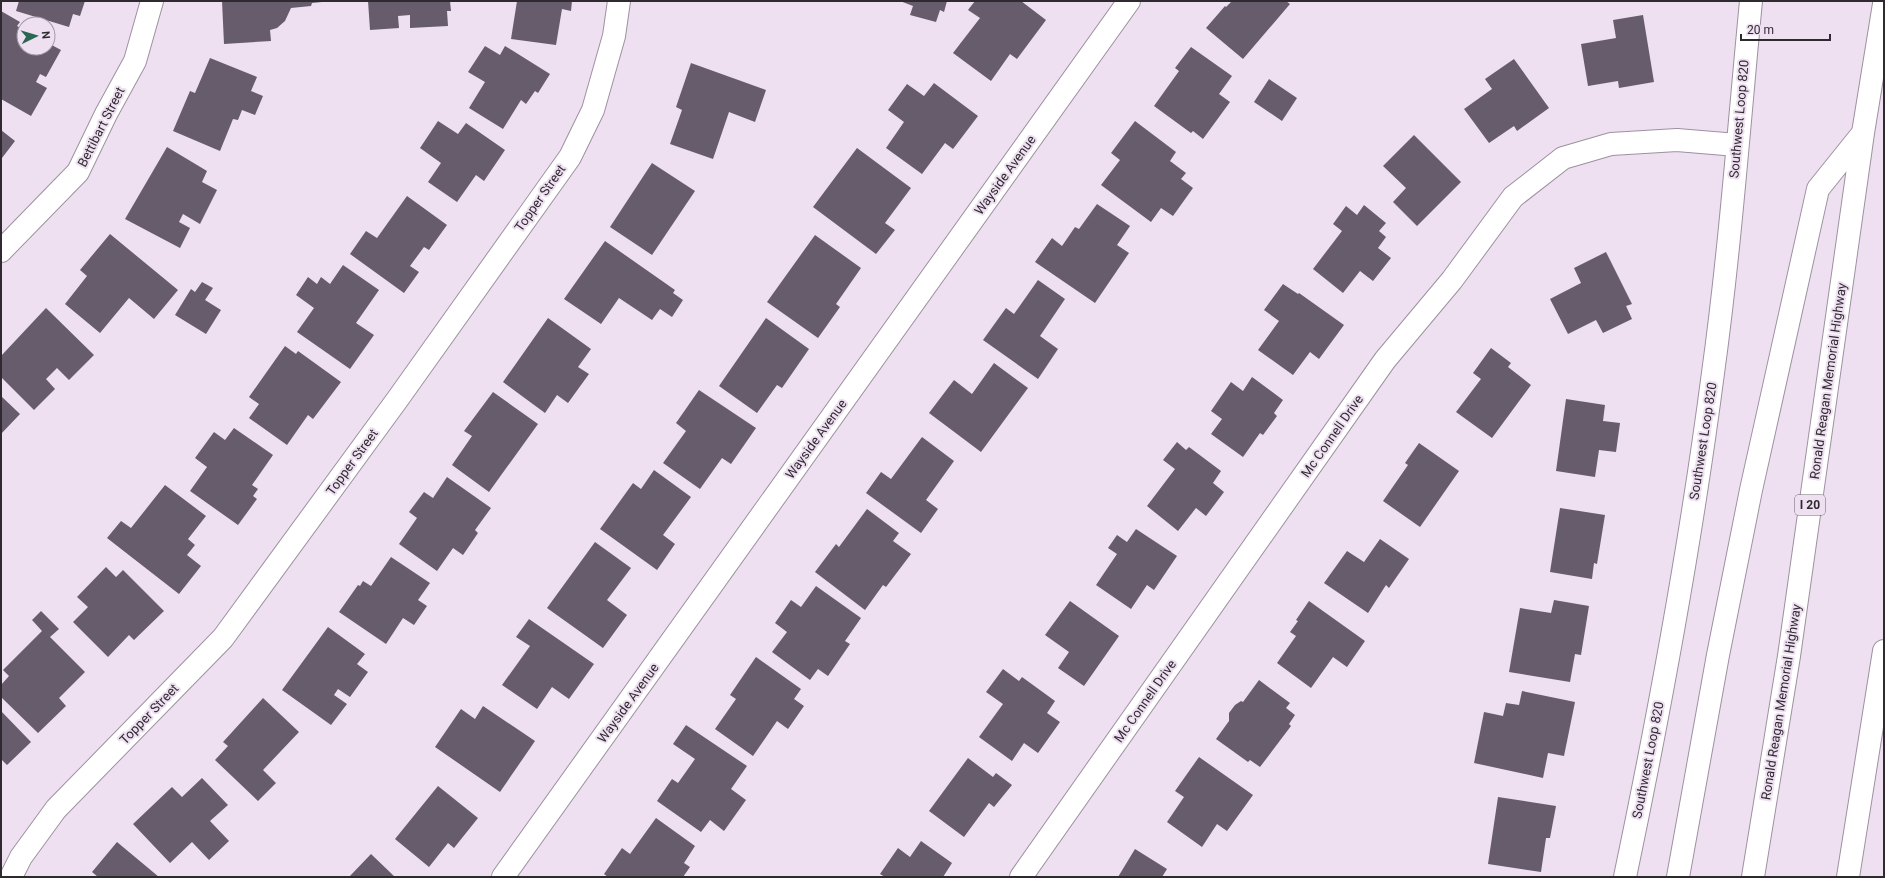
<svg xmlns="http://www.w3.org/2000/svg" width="1885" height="878" font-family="Roboto,sans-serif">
	<rect width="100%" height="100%" fill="#eee0f1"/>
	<path fill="#675c6b" d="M19,1h66l-5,15 -7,-2 -4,13 -53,-16z
		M222,1h99l1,1 -10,1 -1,3 -20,2 -6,13 -8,7 -7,2 1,11 -47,3z
		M368,1h82l1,10h-4l1,15 -38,2v-13l-12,1 1,12 -29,2z
		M517,1h55l-1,10 -9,-2 -6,36 -45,-6z
		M900,1h47l-3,11 -4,-2 -4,12 -26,-7 3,-9z
		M975,1h46l25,19 -29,39 -7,-5 -19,27 -38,-28 27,-35 -12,-8z
		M1232,1h54l4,3 -47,55 -37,-31 19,-22 1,1z
		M1,11l19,11 -3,4 7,4v18h24v-5l13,7 -15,27 -6,-3 -4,8 11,6 -16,28 -30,-17z
		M1643,15l11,67 -35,6 -1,-7 -30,5 -7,-42 35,-6 -3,-18z
		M485,46l15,9 5,-9 45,28 -12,19 -3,-2 -9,13 -5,-4 -18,29 -34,-21 16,-26 -17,-10z
		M1191,47l41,29 -13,18 11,8 -27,37 -10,-8 -2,2 -37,-27 25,-35 -4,-3z
		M210,58l47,19 -6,14 12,5 -8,19 -13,-5 -4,10 -5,-1 -13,32 -47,-20 17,-40 5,2z
		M1514,59l35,49 -32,23 -3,-5 -25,17 -25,-34 28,-20 -7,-10z
		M691,63l75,27 -11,32 -26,-10 -16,47 -43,-15 12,-34 -6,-3z
		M1269,79l28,19 -15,23 -28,-19z
		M934,83l44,33 -25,33 -8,-6 -23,31 -36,-26 18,-26 -16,-12 19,-26 17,12z
		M438,121l20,13 8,-11 39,27 -21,31 -8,-6 -19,27 -29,-20 13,-19 -21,-15z
		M1135,121l41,31 -6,9 16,12 -5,6 12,9 -20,28 -12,-8 -10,14 -50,-37 19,-25 -9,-7z
		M1,130l14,11 -13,17h-1z
		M1414,135l47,47 -44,44 -24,-24 13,-14 -23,-22z
		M167,147l40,24 -5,11 15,8 -17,34 -17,-10 -4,8 11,6 -10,20 -55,-29z
		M857,148l54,40 -26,35 10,7 -19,24 -63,-47z
		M652,163l43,28 -43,64 -42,-28z
		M407,196l40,29 -18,25 -5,-3 -14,19 9,6 -15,21 -54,-39 16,-23 11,7z
		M1097,204l33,22 -13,19 12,8 -34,50 -60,-41 17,-24 10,8 13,-19 4,2z
		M1364,205l22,18 -7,8 7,6 -8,11 13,10 -18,23 -13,-10 -17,22 -30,-24 29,-38 -9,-7 13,-18 11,9z
		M110,234l68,56 -24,29 -25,-21 -29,35 -35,-29 22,-28 -7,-6z
		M815,235l46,33 -25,36 4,3 -22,31 -51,-36z
		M605,241l70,49 -2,3 10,7 -11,17 -12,-8 -8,11 -33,-22 -18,26 -37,-25z
		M1606,252l26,52 -6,2 6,13 -29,14 -7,-13 -28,14 -18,-35 31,-16 -7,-15z
		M343,265l36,25 -23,33 18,12 -24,34 -53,-37 17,-24 -18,-13 12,-18 9,7 4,-7 9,7z
		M1038,280l27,19 -25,37 18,13 -20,30 -55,-39 23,-32 8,6z
		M202,282l11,6 -8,12 16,10 -15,24 -31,-19 16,-26 4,3z
		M1283,284l15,10 1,-1 45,32 -25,34 -9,-7 -17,23 -35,-25 21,-29 -15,-11z
		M46,308l48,47 -25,25 -12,-12 -11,11 9,10 -21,21 -33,-33v-21z
		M548,318l43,31 -13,18 11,7 -21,29 -11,-8 -12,18 -42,-31z
		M766,318l43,31 -27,39 -5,-3 -20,28 -38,-27z
		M285,346l11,8 2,-3 43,31 -28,37 -5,-4 -21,30 -38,-27 10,-14 -10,-7z
		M1491,348l20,15 -3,4 23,18 -39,53 -36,-26 25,-33 -8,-6z
		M994,363l34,25 -47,64 -52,-39 25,-33 18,14z
		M1252,377l31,23 -9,13 3,3 -14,19 -3,-2 -17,24 -32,-23 11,-15 -11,-8 20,-29 12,9z
		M699,390l57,38 -25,36 -9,-6 -22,31 -37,-26 23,-32 -10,-8z
		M493,392l45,32 -49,68 -37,-27 20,-29 -8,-5z
		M1,396l19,18 -19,20z
		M1566,399l39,6 -2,16 17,2 -4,29 -17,-2 -4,27 -39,-6z
		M234,428l39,27 -21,30 6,4 -5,7 4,3 -19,26 -48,-34 17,-24 -12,-9 19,-26 11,8z
		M922,437l32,24 -28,39 12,9 -17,24 -55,-40 15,-21 10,7z
		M1177,442l9,8 3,-3 32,24 -8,12 11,9 -18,24 -10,-8 -18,23 -31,-25 28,-37 -12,-9z
		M1419,443l40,28 -39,56 -37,-26 25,-36 -3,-2z
		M654,470l37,27 -28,38 12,9 -18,26 -57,-41 33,-46 8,6z
		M447,477l44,31 -16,22 3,3 -15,22 -10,-7 -16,23 -38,-27 18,-26 -8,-6 15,-20 9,6z
		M165,485l41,31 -18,23 7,6 -8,10 14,11 -22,28 -72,-56 14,-17 10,7z
		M1560,508l45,7 -8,49 -3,-1 -2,16 -42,-7z
		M867,509l32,24 -6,8 18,13 -25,33 -3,-2 -18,25 -50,-38 21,-28 3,3z
		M1136,529l41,27 -23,34 -7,-5 -16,24 -35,-24 21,-31 -9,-6 9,-13 10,7z
		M1380,539l29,20 -20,29 -3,-3 -18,28 -44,-30 23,-32 17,11z
		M595,542l36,26 -24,32 20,15 -24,33 -56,-40z
		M391,557l39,26 -12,17 9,6 -13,19 -11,-7 -17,26 -47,-32 19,-27 2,1 3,-5 8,5z
		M106,567l10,10 7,-7 41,41 -30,29 -5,-5 -21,22 -35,-35 15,-15 -11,-10z
		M816,586l45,32 -16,23 5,3 -22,32 -10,-7 -8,11 -38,-28 15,-20 -12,-9 16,-23 10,7z
		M1554,600l35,6 -8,49 -6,-1 -5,28 -61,-10 11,-64 31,5z
		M1070,601l49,35 -35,50 -26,-18 11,-16 -24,-17z
		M1309,601l56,40 -18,26 -14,-10 -22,31 -34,-25 19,-27 -6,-4 8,-11 -2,-1z
		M41,611l18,18 -9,8 35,35 -26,26 7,8 -28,27 -37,-36v-12l8,-9 -6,-6 39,-39 -10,-11z
		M529,619l65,45 -25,35 -17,-12 -15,22 -35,-24 28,-39 -14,-9z
		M328,627l37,27 -8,10 11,8 -18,25 -12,-8 -4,6 13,9 -16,21 -49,-35z
		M756,657l45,32 -7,10 10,7 -16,23 -11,-8 -24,35 -38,-27 21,-30 -6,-4z
		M1003,669l16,12 3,-4 33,24 -8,12 13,9 -22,31 -14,-10 -12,18 -33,-24 24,-33 -17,-12z
		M1259,680l31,23 -4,5 9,7 -6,9 2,2 -31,41 -10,-7 -2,2 -32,-23 13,-18v-8l6,-8 6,-4 2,1z
		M1522,691l53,11 -11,54 -16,-3 -5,25 -69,-15 10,-51 19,4 3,-13 13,2z
		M263,698l36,34 -36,38 13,13 -18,18 -43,-41 13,-14 -5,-4z
		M483,706l52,35 -35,51 -65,-45 26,-38 14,10z
		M1,711l30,31 -24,23 -6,-6z
		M686,725l61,41 -16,23 15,11 -22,31 -14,-11 -9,12 -44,-31 15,-22 6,4 17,-24 -22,-15z
		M1199,757l54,38 -26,36 -10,-7 -15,23 -35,-25 17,-25 -9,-6z
		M968,758l25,19 3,-4 16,12 -18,22 -5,-4 -25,34 -35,-26z
		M202,778l26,27 -18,16 19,20 -20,19 -17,-18 -22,21 -37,-39 39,-37 10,10z
		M438,786l40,32 -24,30 -6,-5 -19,24 -34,-28z
		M1498,797l58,9 -6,32h-4l-5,34 -53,-8z
		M656,818l39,28 -11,17 6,4 -7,10h-75l-4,-3 18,-26 8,6z
		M921,841l31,22 -9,14h-58l-5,-3 18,-26 12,9z
		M117,842l42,35h-61l-6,-5z
		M1135,849l32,20 -5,8h-44z
		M371,854l24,23h-46z"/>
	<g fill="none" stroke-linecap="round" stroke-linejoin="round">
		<g stroke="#9d91a0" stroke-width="24">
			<path id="street" d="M1,251l77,-79 28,-58 29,-53 17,-60
				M11,877l10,-20 35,-48 167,-171 174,-238 173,-243 23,-47 21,-74 5,-35
				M503,877l626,-876
				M1021,877l364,-517 67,-80 61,-83 50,-39 48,-14 66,-4 60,5"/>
		</g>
		<g stroke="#9d91a0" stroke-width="24">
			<path id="secondary" d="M1625,877c35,-167 66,-335 88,-504 17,-123 26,-248 38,-372"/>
		</g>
		<g stroke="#9d91a0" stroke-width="24">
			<path id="highway" d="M1678,877l40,-222 33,-165 67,-301 45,-56
				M1753,877l36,-221 74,-523 21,-129
				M1848,877l36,-226"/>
		</g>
		<use href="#street" stroke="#fff" stroke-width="22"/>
		<use href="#secondary" stroke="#fff" stroke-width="22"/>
		<use href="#highway" stroke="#fff" stroke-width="22"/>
	</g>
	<g text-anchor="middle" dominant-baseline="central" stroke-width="4" stroke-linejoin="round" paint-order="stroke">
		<rect fill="#eee0f1" stroke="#68616a" stroke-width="1" x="1795" y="495" width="30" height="20" rx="3"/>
		<g font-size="12" font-weight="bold" fill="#2f2a30">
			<text x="1810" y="505">I 20</text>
		</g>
		<g font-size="13" fill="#2f2a30" stroke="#eee0f1">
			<text transform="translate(1739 119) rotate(-85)">Southwest Loop 820</text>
			<text transform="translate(101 127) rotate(-63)">Bettibart Street</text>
			<text transform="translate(1005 175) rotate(-54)">Wayside Avenue</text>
			<text transform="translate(540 198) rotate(-55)">Topper Street</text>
			<text transform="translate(1828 381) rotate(-82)">Ronald Reagan Memorial Highway</text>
			<text transform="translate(1332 436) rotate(-55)">Mc Connell Drive</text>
			<text transform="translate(816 439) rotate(-54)">Wayside Avenue</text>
			<text transform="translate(1703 441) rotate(-81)">Southwest Loop 820</text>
			<text transform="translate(352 462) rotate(-54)">Topper Street</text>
			<text transform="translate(1145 701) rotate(-55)">Mc Connell Drive</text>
			<text transform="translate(1781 702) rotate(-81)">Ronald Reagan Memorial Highway</text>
			<text transform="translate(628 703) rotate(-54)">Wayside Avenue</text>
			<text transform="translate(149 714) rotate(-46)">Topper Street</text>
			<text transform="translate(1648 760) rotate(-79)">Southwest Loop 820</text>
		</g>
	</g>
	<rect width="1885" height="878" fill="none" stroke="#2f2a30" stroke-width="4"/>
	<g transform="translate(36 36) rotate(85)"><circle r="19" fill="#eee0f1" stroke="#a297a4"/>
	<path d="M0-3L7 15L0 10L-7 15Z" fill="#2a6752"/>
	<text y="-6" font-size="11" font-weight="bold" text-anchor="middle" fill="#2f2a30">N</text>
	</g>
	<path d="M1741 34v6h89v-6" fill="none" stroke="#2f2a30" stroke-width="2"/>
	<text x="1747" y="34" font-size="12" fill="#2f2a30" stroke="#eee0f1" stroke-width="3" paint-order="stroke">20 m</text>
</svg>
